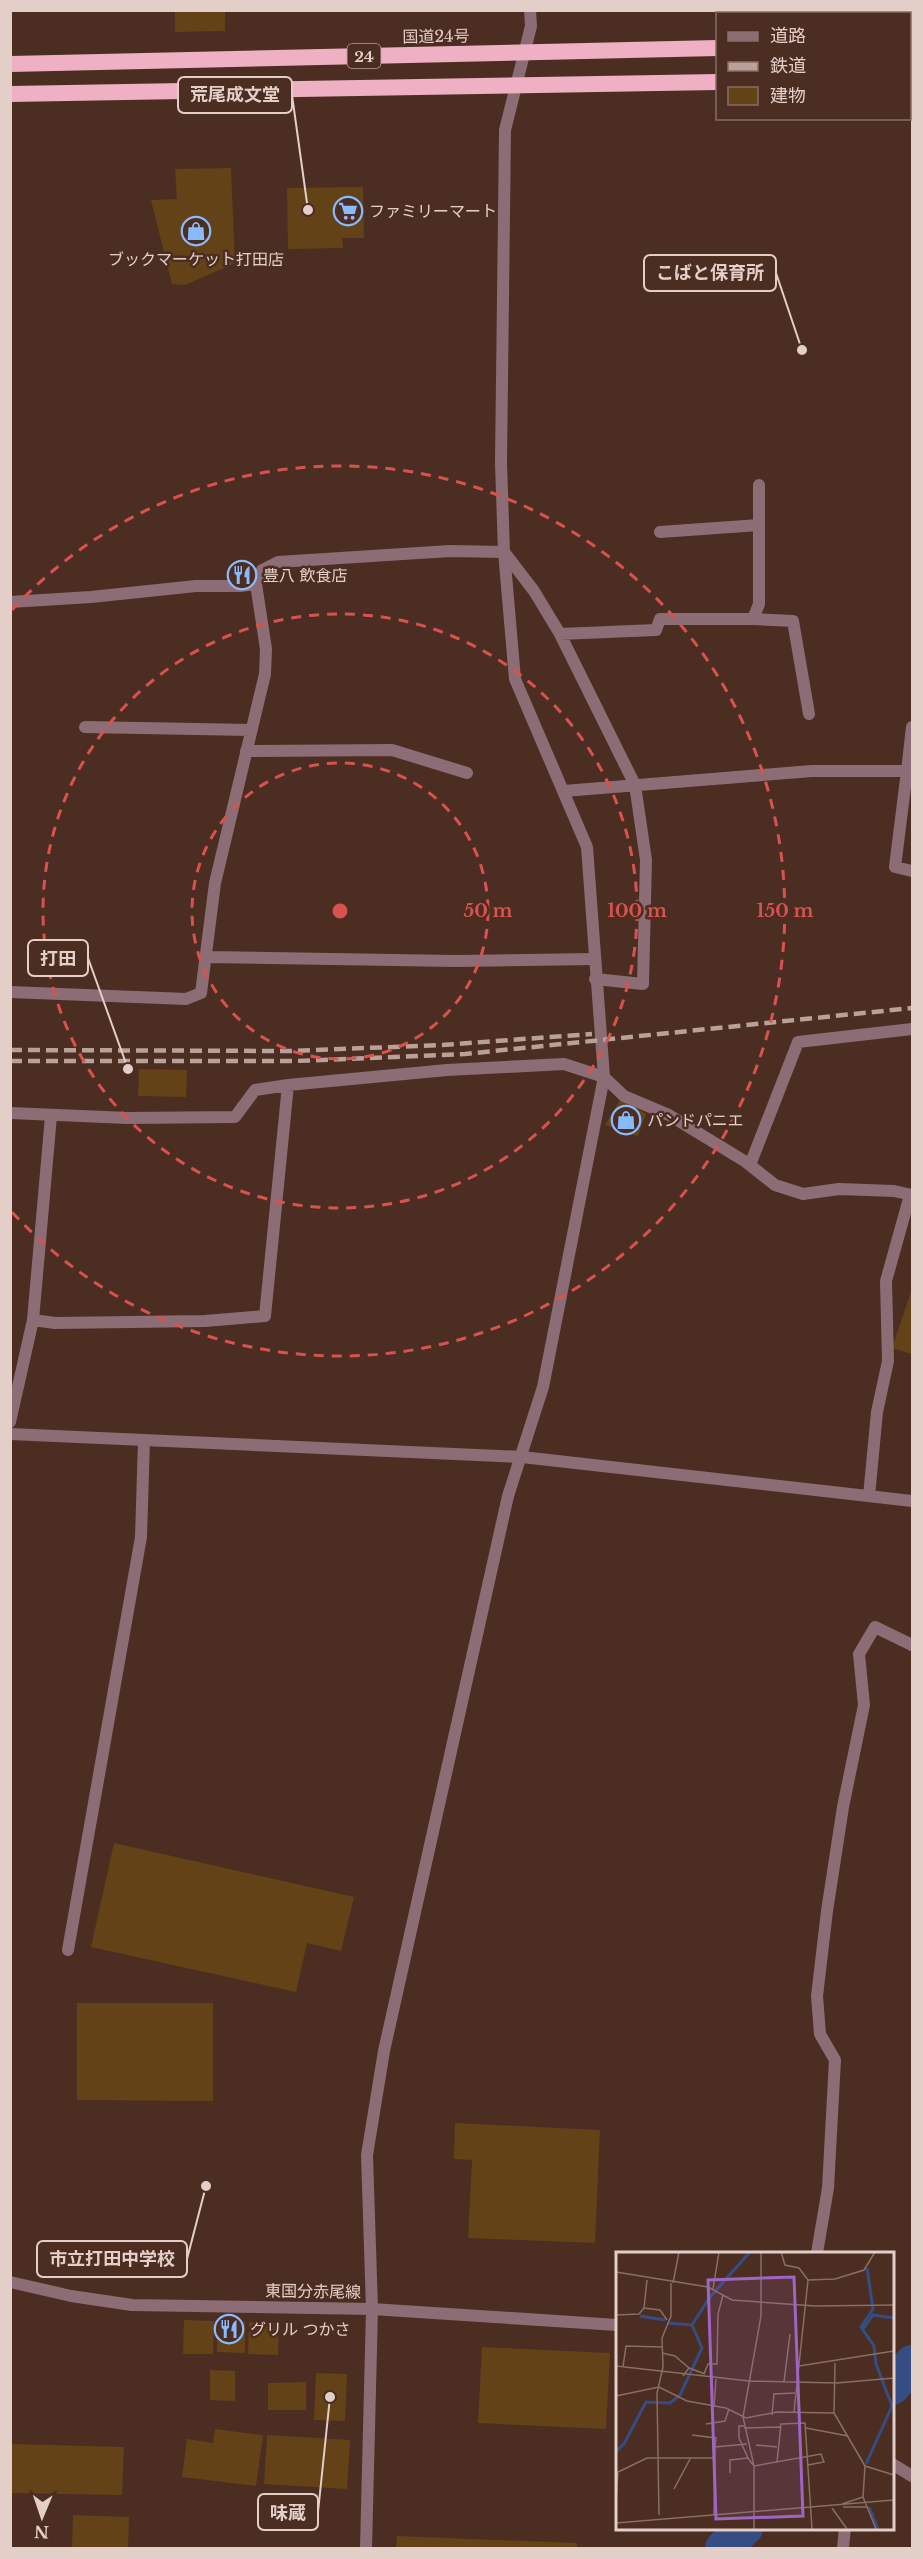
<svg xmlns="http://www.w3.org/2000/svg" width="923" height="2559" font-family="'Libre Baskerville','Noto Sans JP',serif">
	<rect width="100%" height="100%" fill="#4b2d22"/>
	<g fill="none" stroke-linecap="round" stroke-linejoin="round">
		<path stroke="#354d82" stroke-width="36" d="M892,2387l20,-24
			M723,2548l22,-20"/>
	</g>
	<path fill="#644218" d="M175,10h50v21l-50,1z
		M231,168l4,95 -50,22 -13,-1 -21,-84 26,-1 -2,-30z
		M363,187l1,51h-22l1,10 -55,1 -1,-61z
		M139,1069l48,1 -1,27 -48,-1z
		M621,1098l25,16 -8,22 -33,-11z
		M911,1292h1v62l-20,-6z
		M114,1843l240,54 -13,54 -34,-8 -11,49 -205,-45z
		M77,2003h136v98l-136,-1z
		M455,2123l145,7 -5,113 -127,-5 4,-78 -18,-1z
		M184,2320l30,1 -1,33h-30z
		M217,2321l28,1v31l-28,-1z
		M249,2322l30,1 -1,32 -30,-1z
		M482,2347l128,6 -4,76 -128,-6z
		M210,2370l25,1v30l-25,-1z
		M316,2373l31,1 -2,47 -31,-1z
		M306,2382v28h-38v-27z
		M215,2429l48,6 -7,51 -74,-9 5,-38 26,4z
		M267,2435l83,5 -3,49 -83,-5z
		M10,2444l114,3 -2,48 -112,-2z
		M73,2515l56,2 -1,31h-56z
		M397,2536l180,7v5h-181z"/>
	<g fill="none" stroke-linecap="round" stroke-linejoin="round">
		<path stroke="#8c6d76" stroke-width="12" d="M660,532l99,-7
			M10,602l81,-5 105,-11h44l16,-2
			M753,619l40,2 16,93
			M560,634l75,151 11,75 -3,124 -48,-5
			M85,727l166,3
			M246,751l146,-1 75,23
			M907,771l-12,96 17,4
			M564,791l248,-20h95l5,-44
			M207,957l249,4 138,-2
			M10,992l176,7 15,-6 14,-110 50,-209 1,-25 -10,-65 6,-14 16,-8 172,-11 54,1 30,39 26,43 96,-4 4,-11h93l6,-15v-119
			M10,1113l118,5 107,-1 20,-27 33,-5 159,-15 117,-6 40,13 20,19 45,19 77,47 29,23 28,9 36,-5 55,2 18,4
			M750,1165l48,-123 114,-13
			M33,1320l22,3 150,-2 60,-5 23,-231
			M10,1422l23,-102 18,-204
			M869,1496l8,-84 11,-51 -2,-80 24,-86
			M68,1950l73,-413 3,-97
			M817,2253l11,-65 7,-128 -15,-26 -3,-38 10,-85 16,-104 21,-102 -5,-51 16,-27 37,18
			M843,2548l2,-20"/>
		<path stroke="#8c6d76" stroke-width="12" d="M10,1434l512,23 390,44
			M10,2282l61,14 61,9 240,4 245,16
			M892,2464l20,12
			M366,2548l6,-239 -5,-154 17,-104 124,-555 35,-109 61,-310 -17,-230 -72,-168 -11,-127 -3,-89 4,-333 26,-104 -1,-16"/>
		<path stroke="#eeb0c2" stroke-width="16" d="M910,44h2
			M10,64l708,-16
			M910,78l2,-1
			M10,94l708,-12"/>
		<path stroke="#b8a199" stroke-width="4.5" stroke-dasharray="12 6" stroke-linecap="butt" d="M10,1050l281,1 151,-6 150,-11
			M10,1061h285l170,-7 447,-46"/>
	</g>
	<g fill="none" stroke="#d95250" stroke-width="3" stroke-dasharray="10 8">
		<circle cx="340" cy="911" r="148"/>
		<circle cx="340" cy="911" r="297"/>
		<path d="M12 610A445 445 0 1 1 12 1212"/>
	</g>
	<defs>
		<g id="supermarket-ring" transform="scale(1.5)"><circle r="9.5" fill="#4b2d22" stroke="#89bafc" stroke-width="1.5"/><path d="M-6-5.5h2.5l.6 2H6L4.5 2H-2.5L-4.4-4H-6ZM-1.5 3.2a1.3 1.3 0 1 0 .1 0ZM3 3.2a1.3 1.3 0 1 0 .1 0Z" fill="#89bafc"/></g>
		<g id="shop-ring" transform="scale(1.5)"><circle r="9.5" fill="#4b2d22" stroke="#89bafc" stroke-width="1.5"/><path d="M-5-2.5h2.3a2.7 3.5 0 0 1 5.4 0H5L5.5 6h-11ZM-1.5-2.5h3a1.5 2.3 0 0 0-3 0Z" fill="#89bafc"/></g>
		<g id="restaurant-ring" transform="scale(1.5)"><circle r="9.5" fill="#4b2d22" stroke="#89bafc" stroke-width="1.5"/><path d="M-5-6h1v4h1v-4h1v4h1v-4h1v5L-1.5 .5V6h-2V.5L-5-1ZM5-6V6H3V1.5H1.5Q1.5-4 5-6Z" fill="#89bafc"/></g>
	</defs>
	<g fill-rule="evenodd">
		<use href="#supermarket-ring" x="348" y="211"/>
		<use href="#shop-ring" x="196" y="231"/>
		<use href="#restaurant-ring" x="242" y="575"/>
		<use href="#shop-ring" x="626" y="1120"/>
		<use href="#restaurant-ring" x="229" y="2329"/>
	</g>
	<g text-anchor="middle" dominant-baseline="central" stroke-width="5" stroke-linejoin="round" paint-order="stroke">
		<rect fill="#4b2d22" stroke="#b59e96" stroke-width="1.5" x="347.5" y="44" width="33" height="24" rx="4.5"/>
		<g font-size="15" font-weight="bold" fill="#e3cfc8">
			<text x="364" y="56">24</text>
		</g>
		<g font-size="16" fill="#e3cfc8" stroke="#4b2d22">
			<text transform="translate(436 36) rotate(-1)">国道24号</text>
			<text transform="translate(313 2291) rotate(1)">東国分赤尾線</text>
		</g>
		<g font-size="16" fill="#e3cfc8" stroke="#4b2d22" text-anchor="start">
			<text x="369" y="211">ファミリーマート</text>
			<text x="196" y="259" text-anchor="middle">ブックマーケット打田店</text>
			<text x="263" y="575">豊八 飲食店</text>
			<text x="647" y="1120">パンドパニエ</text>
			<text x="250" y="2329">グリル つかさ</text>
		</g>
	</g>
	<g transform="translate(616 2252)">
		<rect width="278" height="278" fill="#4b2d22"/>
		<path fill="none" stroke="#354d82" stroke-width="3" d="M24,64l25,4M52,71l24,2M247,77l10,-14 21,3M0,199l8,-7 22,-42 24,1 10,-8 22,-47 -10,-23 18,-28 40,-45M250,212l26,-58 -16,-42 -2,-18 -13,-19 12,-18 -6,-41M253,255l9,22"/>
		<path fill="none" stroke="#886e64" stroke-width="1.5" d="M165,0l4,13 14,3 9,12 -14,132M0,20l92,15 24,13 83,6 79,-1M31,28l-3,28 16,2 7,10M192,28l27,-1 29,-9 11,-18M57,31l6,-31M97,37l6,-37M0,63l23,-1 5,-6M46,101l13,3 14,12M0,114l133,15 88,2 57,-5M183,114l95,-15M7,115l3,-21 36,1M88,122l4,-10h9l1,-50 5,-19M67,124l6,-8 16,6M168,130l6,-48M0,144l43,-9 28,14 39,7 20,10 31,-6 57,1M98,155l2,-28M218,161l31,53 29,9M218,161l1,-50M156,163l2,-21 21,-1M90,172l19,-3 4,-12M128,174h-5v12l9,20M128,176l36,-1M190,176l42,8M76,183l24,3 -1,9M140,193l21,2M161,210l4,-38 24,-1 7,106M138,214l67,-12 3,8 -16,3M249,214l-2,31 13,32M0,221l31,-15h67M114,221v-13l18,-2 5,7M58,237l16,-30M0,248l2,-28M226,252l21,-7M227,255h24M216,256l15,21M43,263l-2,-122 6,-26 -1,-29 9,-22v-33M98,263l1,-68 32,-3M0,271l278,-23M138,277v-63l-11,-49 18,-101v-64"/>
		<path fill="#9f65c2" fill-opacity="0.15" stroke="#9f65c2" stroke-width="3" d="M178,25l9,239 -87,3 -8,-239z"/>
		<rect width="278" height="278" fill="none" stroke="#e3cfc8" stroke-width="3"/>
	</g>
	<circle cx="340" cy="911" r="9" fill="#d95250" stroke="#4b2d22" stroke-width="3"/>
	<g font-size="18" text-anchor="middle" font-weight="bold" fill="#d95250" stroke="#4b2d22" stroke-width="5" stroke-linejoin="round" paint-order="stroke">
		<text x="488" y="917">50 m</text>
		<text x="637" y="917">100 m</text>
		<text x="785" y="917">150 m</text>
	</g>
	<path fill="none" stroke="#e3cfc8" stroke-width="2" d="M308 210L292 95M802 350L776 273M128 1069L88 958M206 2186L187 2259M330 2397L318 2512"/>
	<g fill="#e3cfc8" stroke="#4b2d22" stroke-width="2">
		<circle cx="308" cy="210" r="6"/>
		<circle cx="802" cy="350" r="6"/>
		<circle cx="128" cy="1069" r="6"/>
		<circle cx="206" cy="2186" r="6"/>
		<circle cx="330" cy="2397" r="6"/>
	</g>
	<g fill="#4b2d22" stroke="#e3cfc8" stroke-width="2">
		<rect x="178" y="77" width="114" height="36" rx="6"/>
		<rect x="644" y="255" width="132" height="36" rx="6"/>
		<rect x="28" y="940" width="60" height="36" rx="6"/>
		<rect x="37" y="2241" width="150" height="36" rx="6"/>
		<rect x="258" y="2494" width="60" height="36" rx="6"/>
	</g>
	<g font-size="18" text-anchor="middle" font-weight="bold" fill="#e3cfc8">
		<text x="235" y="101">荒尾成文堂</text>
		<text x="710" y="279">こばと保育所</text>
		<text x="58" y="965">打田</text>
		<text x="112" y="2265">市立打田中学校</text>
		<text x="288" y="2519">味蔵</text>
	</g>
	<rect width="923" height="2559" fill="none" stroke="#e3cfc8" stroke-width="24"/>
	<rect x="716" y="12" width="195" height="108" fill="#4b2d22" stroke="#886e64" stroke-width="1.5"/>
	<rect x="728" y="32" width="30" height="9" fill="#8c6d76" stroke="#886e64" stroke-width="1.5"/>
	<text x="770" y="42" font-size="18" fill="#e3cfc8">道路</text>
	<rect x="728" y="62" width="30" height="9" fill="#b8a199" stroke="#886e64" stroke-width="1.5"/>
	<text x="770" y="72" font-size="18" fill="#e3cfc8">鉄道</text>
	<rect x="728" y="87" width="30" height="18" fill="#644218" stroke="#886e64" stroke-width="1.5"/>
	<text x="770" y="102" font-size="18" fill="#e3cfc8">建物</text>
	<g transform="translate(42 2517) rotate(182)" stroke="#4b2d22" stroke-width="4.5" paint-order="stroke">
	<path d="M0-4.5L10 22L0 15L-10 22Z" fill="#e3cfc8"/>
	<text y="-9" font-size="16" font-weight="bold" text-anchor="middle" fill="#e3cfc8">N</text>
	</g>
</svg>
